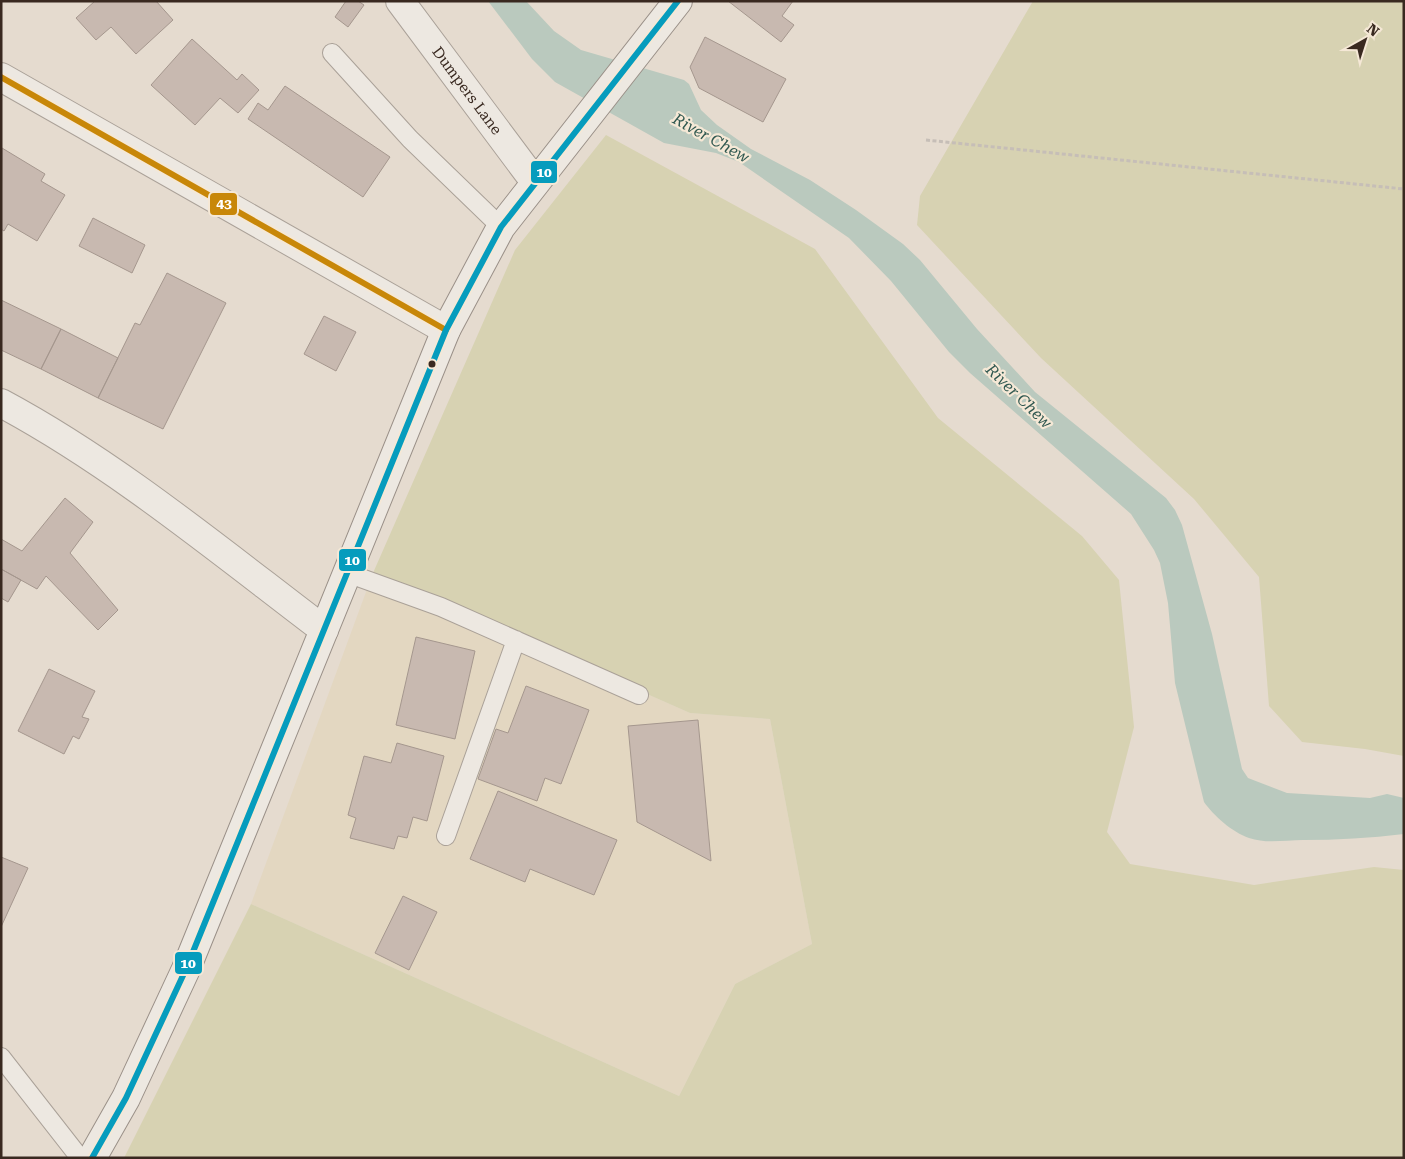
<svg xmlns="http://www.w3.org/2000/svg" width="1405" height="1159" font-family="'Roboto Serif',serif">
	<rect width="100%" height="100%" fill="#e5dbcf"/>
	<path fill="#e3d7c1" d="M373,573l317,140 80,6 42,225 -77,40 -56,112 -428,-192z"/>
	<path fill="#d7d2b2" d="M1033,1h370l1,755 -39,-7 -63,-7 -33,-36 -10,-129 -65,-78 -153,-141 -124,-133 3,-29z
		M606,135l209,114 123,169 144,118 37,44 15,147 -27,105 23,32 124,21 120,-18 30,3v288h-1280l127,-254 428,192 56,-112 77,-40 -42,-225 -80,-6 -317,-140 142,-323z"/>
	<path fill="#bac9be" d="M488,1h38l28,30 27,19 103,30 5,4 12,26 16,15 34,24 59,31 46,30 47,34 17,16 57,69 58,63 131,106 9,12 7,15 30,109 30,135 6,9 39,15 83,5 17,-4 17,4v36c-34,4 -67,6 -101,6 -18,0 -37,4 -54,-2 -17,-6 -35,-22 -45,-36l-29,-119 -7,-80 -8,-40 -6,-13 -23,-36 -161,-141 -21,-21 -58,-71 -42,-43 -110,-76 -23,-9 -52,-10 -109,-61 -23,-23z"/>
	<path fill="#c8b9b0" stroke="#a5978e" d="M95,1h61l17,19 -37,34 -25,-27 -15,13 -20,-22z
		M346,1h12l6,4 -16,22 -13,-10z
		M728,1h65l-11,15 12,9 -13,17z
		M705,37l81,42 -23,43 -64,-34 -9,-21z
		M192,39l45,41 5,-6 17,16 -21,23 -18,-15 -25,27 -44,-40z
		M285,86l105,71 -27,40 -115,-78 10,-16 10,7z
		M2,148l43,26 -4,7 24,14 -28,46 -29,-17 -4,7 -3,-2z
		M93,218l52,27 -13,28 -53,-27z
		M167,273l59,30 -63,126 -65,-31 37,-75 5,2z
		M1,300l60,29 -20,40 -40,-19z
		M324,316l32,16 -20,39 -32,-17z
		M61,329l57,29 -20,40 -57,-29z
		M65,498l28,24 -23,31 48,57 -20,20 -52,-54 -9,13 -36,-20v-30l21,12z
		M1,569l20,11 -13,22 -7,-4z
		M416,637l59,14 -20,88 -59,-14z
		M49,669l46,22 -13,26 7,2 -10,20 -6,-3 -9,18 -46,-23z
		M526,686l63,24 -28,74 -16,-6 -8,23 -59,-22 18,-50 12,4z
		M698,720l13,141 -74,-39 -9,-96z
		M397,743l47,13 -17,65 -14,-4 -6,21 -9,-2 -4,13 -44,-11 6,-20 -8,-3 16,-59 27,7z
		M498,791l119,49 -23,55 -64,-26 -5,13 -55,-23z
		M1,857l27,11 -27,59z
		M403,896l34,16 -28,58 -34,-17z"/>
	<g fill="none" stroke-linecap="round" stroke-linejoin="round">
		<g stroke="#aaa198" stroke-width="20">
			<path id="lane" d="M332,53l78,86 91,88
				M347,573l94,34 198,88
				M446,836l70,-196
				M1,1057l79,101"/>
		</g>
		<g stroke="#aaa198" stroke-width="30">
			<g id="street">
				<path id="s1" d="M400,1l135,181"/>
				<path d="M1,77l445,253"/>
				<path d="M1,403c114,61 220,149 323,227"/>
			</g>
		</g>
		<g stroke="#9a9088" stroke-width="30">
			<path id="secondary" d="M92,1158l34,-60 60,-129 260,-639 55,-103 177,-226"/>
		</g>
		<path stroke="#c6beb7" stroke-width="3" stroke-dasharray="4 2.5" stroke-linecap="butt" d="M926,140l478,49"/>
		<use href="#lane" stroke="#ede8e1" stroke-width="18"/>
		<use href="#street" stroke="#ede8e1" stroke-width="28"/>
		<use href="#secondary" stroke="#ede8e1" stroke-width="28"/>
		<g stroke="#f5e8d6" stroke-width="10">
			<path id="bus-1" d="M1,77l445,253"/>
		</g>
		<g stroke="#f5e8d6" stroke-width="10">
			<path id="bus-2" d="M92,1158l34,-60 60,-129 260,-639 55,-103 177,-226"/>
		</g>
		<use href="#bus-1" stroke="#c88708" stroke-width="6"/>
		<use href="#bus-2" stroke="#069cbd" stroke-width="6"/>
	</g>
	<circle fill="#392920" stroke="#f5e8d6" stroke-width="2" cx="432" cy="364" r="4.5"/>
	<g text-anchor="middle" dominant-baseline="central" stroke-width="4.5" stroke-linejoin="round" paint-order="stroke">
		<g font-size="15" fill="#392920" stroke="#f5e8d6">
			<text stroke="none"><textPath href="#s1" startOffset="112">Dumpers Lane</textPath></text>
		</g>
		<g font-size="16" font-style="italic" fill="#305850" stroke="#f5e8d6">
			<text transform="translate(711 138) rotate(29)">River Chew</text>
			<text transform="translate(1019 396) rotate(44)">River Chew</text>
		</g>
	</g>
	<g stroke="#f5e8d6" stroke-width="2">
		<rect x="530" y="160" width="28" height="24" rx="5" fill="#069cbd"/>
		<rect x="209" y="192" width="29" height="24" rx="5" fill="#c88708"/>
		<rect x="338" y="548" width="29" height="24" rx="5" fill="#069cbd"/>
		<rect x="174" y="951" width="29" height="24" rx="5" fill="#069cbd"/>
	</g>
	<g font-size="14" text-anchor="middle" font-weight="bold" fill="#fff">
		<text x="544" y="177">10</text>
		<text x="224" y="208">43</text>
		<text x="352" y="565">10</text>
		<text x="188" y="968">10</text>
	</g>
	<rect width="1405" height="1159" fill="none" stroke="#392920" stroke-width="5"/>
	<g transform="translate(1365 40) rotate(39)" stroke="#f5e8d6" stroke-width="4" paint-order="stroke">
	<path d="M0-4L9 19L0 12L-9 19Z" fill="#392920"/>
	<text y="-8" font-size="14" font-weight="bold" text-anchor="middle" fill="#392920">N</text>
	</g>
</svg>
